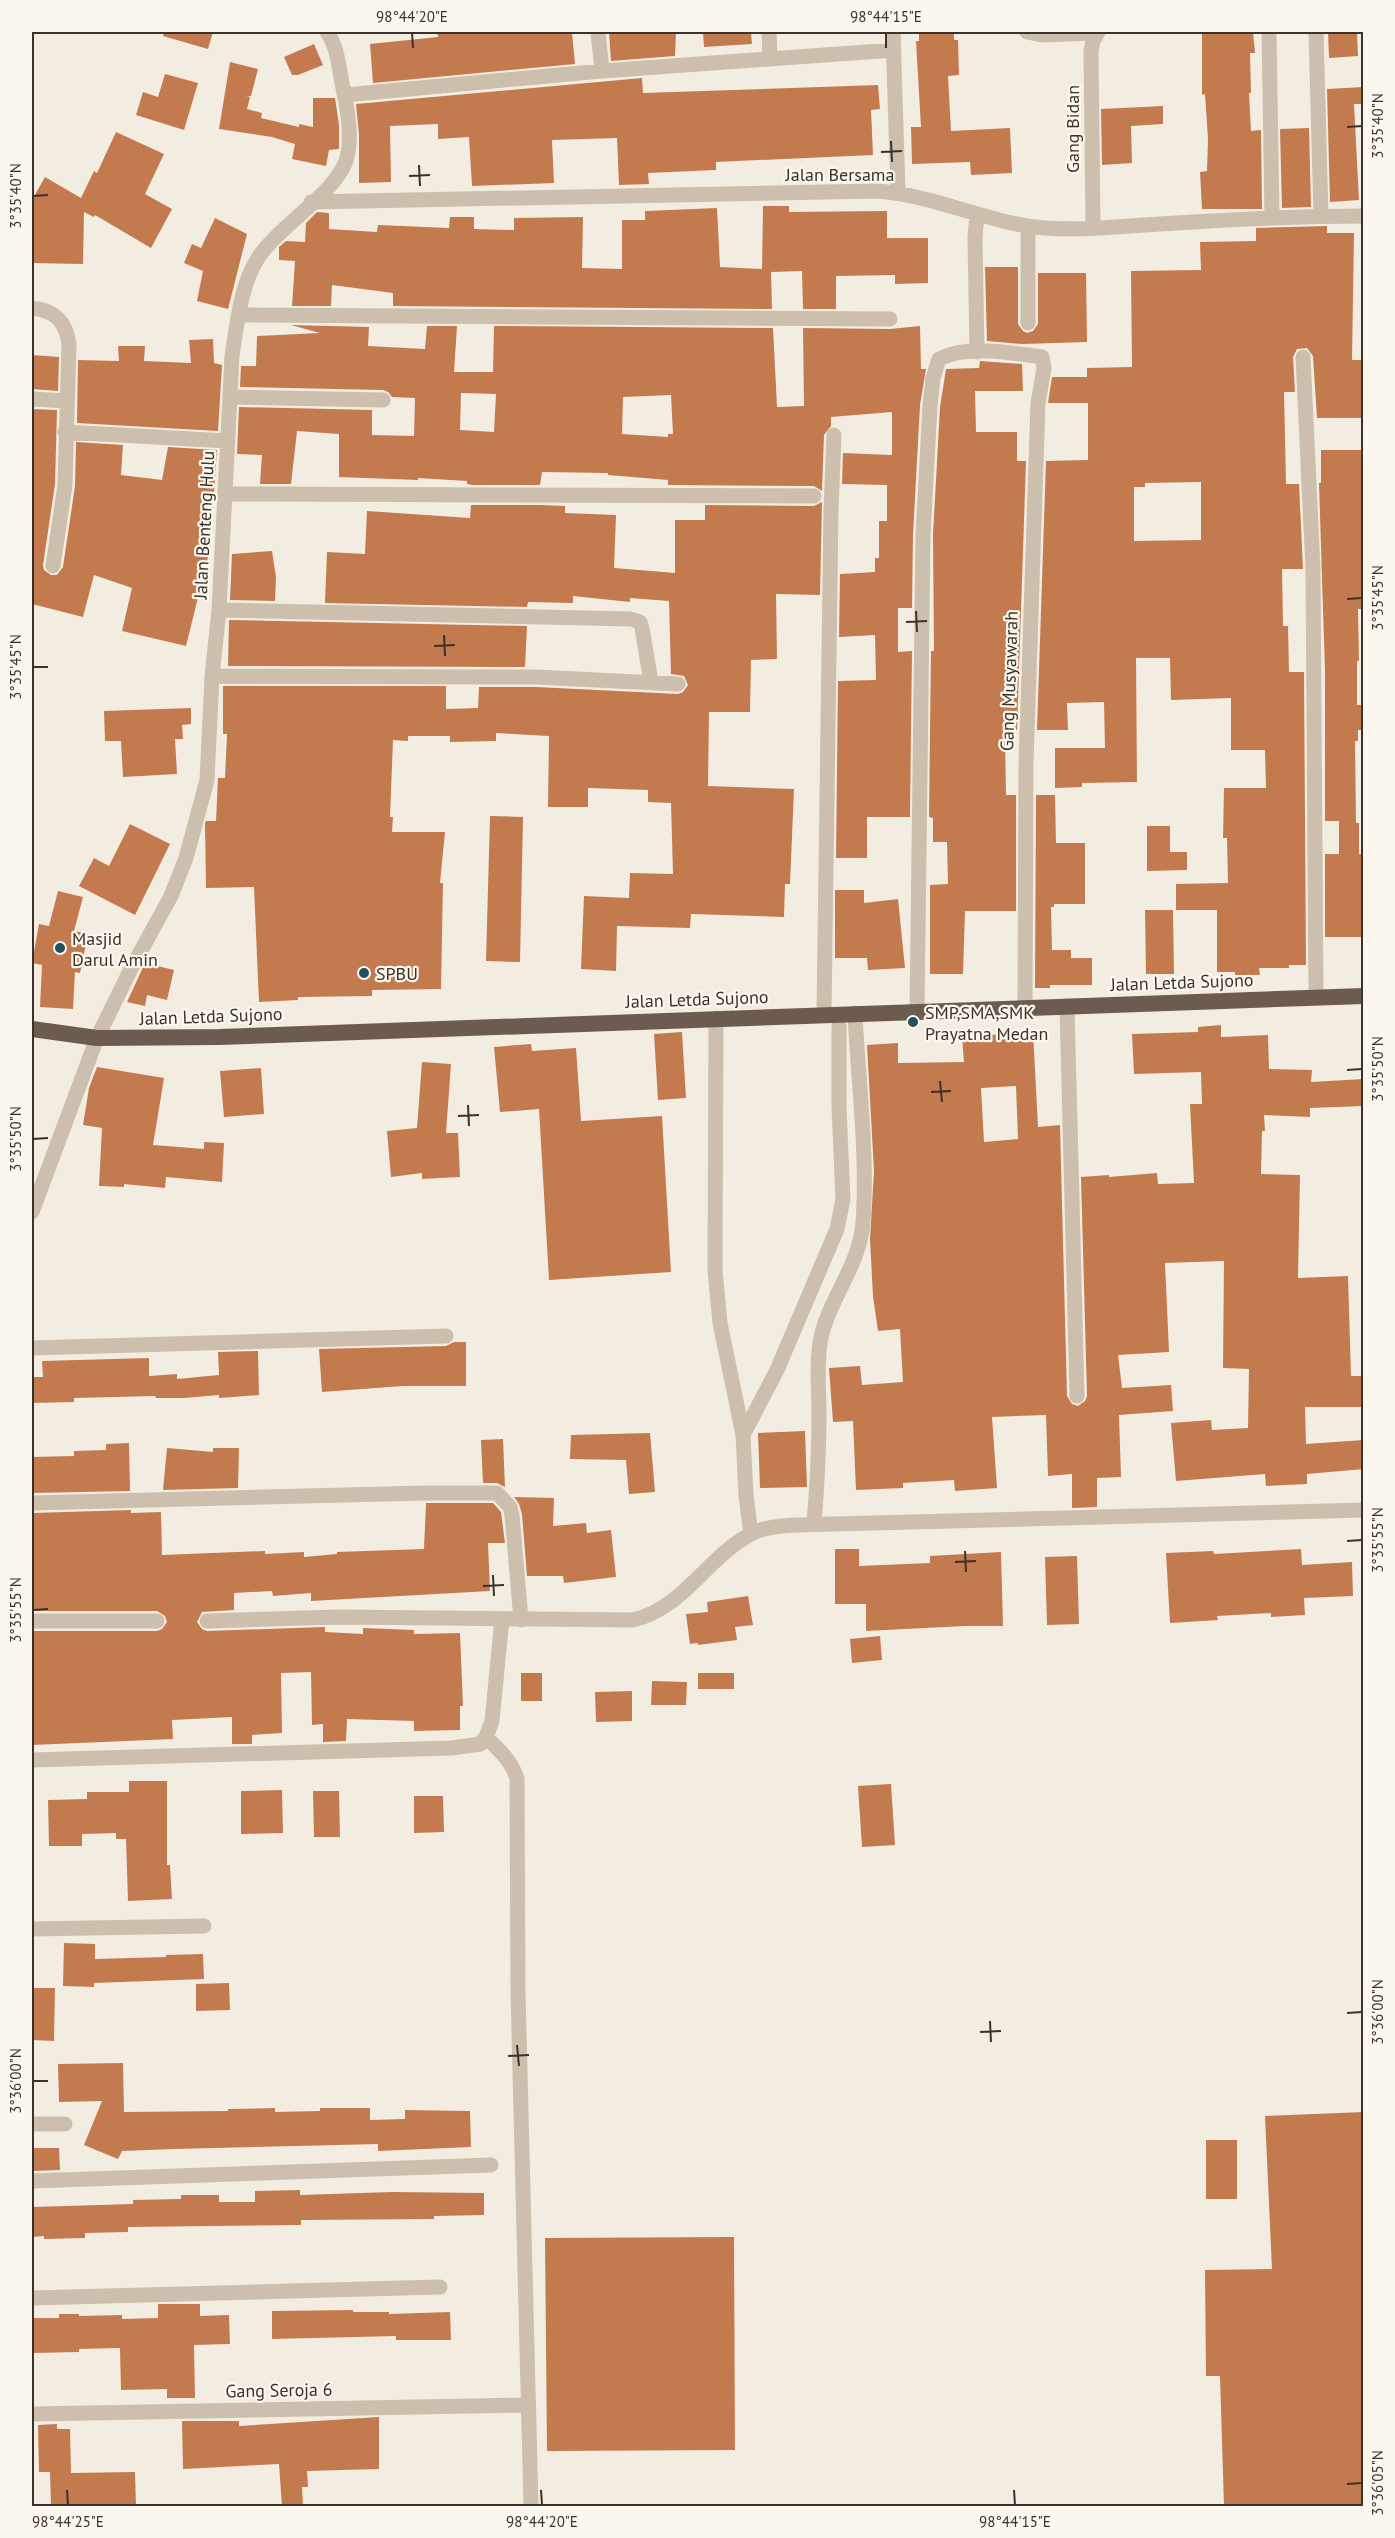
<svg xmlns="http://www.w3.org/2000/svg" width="1395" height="2538" font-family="'PT Sans',sans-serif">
	<rect width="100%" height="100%" fill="#f3ede1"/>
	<path fill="#c47a4f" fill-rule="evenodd" d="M164,32h49l-5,17 -45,-13z
		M437,32h135l3,32 -202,19 -3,-39 68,-7z
		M609,32h67l-1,24 -64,5z
		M703,32h48l1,12 -48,3z
		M919,32h35v8h4l1,35 -11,1 3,55 59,-3 2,45 -41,2 -1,-13 -58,2 -1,-37h10l-5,-86h3z
		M1202,32h51l2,21h-5l1,40h-2l2,38 10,-1 1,79h-60l-2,-37 7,-1 1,-32 -3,-45 -3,1z
		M1328,32h29l1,24 -29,2z
		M314,44l9,21 -25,10h-6l-8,-18z
		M230,62l28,7 -7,27 -5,1h4l-3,12 15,4 -1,5 38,9v-3l14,3v-29h22l4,27v24l-10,1 -3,16 -34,-7 3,-15 -23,-7 -53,-8z
		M165,74l33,9 -14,47 -48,-15 7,-23 15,5z
		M642,78l1,15 235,-8 2,24 -9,1 2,45 -157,7v8l-68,3 1,11 -30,1 -2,-47 -65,2 2,43 -82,3 -3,-49 -31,2v-15l-48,2 1,56 -32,1v-49l-3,-30z
		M1364,87v17h-10l5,96 -29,2 -3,-113z
		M1163,106v18l-32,2 1,37 -30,2 -1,-56z
		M1309,128l2,79 -29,1 -2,-79z
		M116,132l48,22 -19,40 27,15 -21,39 -56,-33 -1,2 -10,-5 -1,52 -51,-1v-63l13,-23 36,21 13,-27 3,2z
		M763,206h26v6l98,-1v27h41v45l-33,1v-9l-59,1v33h-33l-1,-38 -31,1 1,37 -379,-3v-13l-61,-8 -1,21h-39l3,-45 -16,-1v-13l7,-6 19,1 1,-19 11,-11 12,1v16l48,3 1,-7 71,3 1,-11h24v12l40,1v-12l69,-1 -1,51 40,1v-49h23v-9l72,-3 3,59 42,2z
		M215,218l32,16 -19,75 -31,-8 6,-30 -19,-8 8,-19 9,4z
		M1327,226v7h27l-2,127h12v58h-47l-4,-62 -6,-8 -10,1 -4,8 2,35h-11l1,45 1,47h13l4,85h-21l1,57h5l1,46h15l2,293h-17v3h-30l1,7h-25v-3h-18v-62h-41v-26l52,-1 -1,-45h-4l1,-50h42l-1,-38h-34v-52l-60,2 -1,-42h-34l1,124 -55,1v4l-27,1v-40h50l-1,-46 -37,1 1,27h-31l9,-269 42,-1v-57h-40l4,-26h35v-9l45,-1 -1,-96 70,-1 -1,-28 56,-1v-13zM1201,482v58l-67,1v-54h11v-4z
		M985,267h33v57l5,7 4,2 6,-2 5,-7v-51h48l1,69 -65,2 -35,-3z
		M291,325l78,2 -1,19 57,3 2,-23h30l-3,46h39l1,-46 279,2 4,79 27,-1 -1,-78 87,1 30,-3 1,43h5l-6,36 -7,130 -1,73h-14v44l14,-1 -2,166h-43v41h-31l2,-177 38,-1 -1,-45 -36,2 1,-63 35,-2v-14h4v-37h8v-36l-45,-1 1,-31 49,2v-43l-61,5v9l-7,9 -2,56 -8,-5 -146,-1v-5l-60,-5v-2l-66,-1 -2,13h-67l-6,-1v-3l-49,-3v2l-79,-3v-43l-42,-3 -6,53h-31l2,-29 -25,-1 2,-47 133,3v25l42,1 1,-38 -23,-1 -4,-5 -5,-2 -143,-3 1,-21h15l1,-30 63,-3zM461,393l35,1 -2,38 -34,-2zM671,395l2,39h-5v3l-46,-3 1,-37z
		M213,339l1,24 8,2 -4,66 -141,-8 1,-63 41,1 -1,-15h27l-1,15 47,2 -2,-23z
		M32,355l27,2 -1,34 -26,-2z
		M980,361l42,3 1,27h-48l1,41h41v29h9l-9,269h-6v7l-6,1 1,57h10v116h-51l-2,63h-33v-89l18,-1 -1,-42h-14v-24l-4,-1 2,-166h3l-1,-116 7,-128 6,-38 33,-1z
		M32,409l25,1 -2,74 -12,81 1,5 7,5h6l6,-8 12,-81 1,-44 47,3 -2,30 41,5 6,-33 49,3 -7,99 -24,97 -64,-15 10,-43 -38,-13 -11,42 -51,-13z
		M1321,450h43v159h-6l1,52h-2v44h7v25h-6v11h-3l1,82h3v31h2l2,83h-38v-83h14v-33h-14v-149l-6,-189h2z
		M822,502l-2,93 -44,-1 1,65 -26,1 -1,52h-41l-1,74 86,3 -4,95h-5l-1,33 -93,-3 -1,14 -73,-2 -1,45 -35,-2 3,-73 45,2 1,-25 43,1 -2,-71 -23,-1v-12l-60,-2v19h-40l1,-71 -53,-3v8l-46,1v-6h-42v5l-15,-1 -3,77h3l-1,15h53l-5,51h3l-2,106 -69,1v6l-74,1v3l-39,2 -5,-115 -48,1 -1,-65 1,-2h10l2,-43h7l2,-44h-4v-48h223v23l32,-1 1,-21h57l142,7 5,-2 5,-7 -4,-9 -13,-2 -2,-73 -39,-3v4l-57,-6v7l-45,-1 -1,5 -202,-4 2,-51 38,2 2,-43 103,7 1,-13h70l24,1v7l51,2 -2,53 61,5v-53h30v-15l109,1z
		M272,551l4,26 -1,24 -45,-1 2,-46z
		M229,620l298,6 -2,41 -297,-1z
		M191,708v16l-9,1 1,14h-8l2,35 -54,3 -2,-36h-16l-1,-30z
		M1036,795h19l1,48h29v61h-31v3h-3l1,43h19v8h21v27h-42v3h-15z
		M490,816l33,1 -3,145 -34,-1z
		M130,824l40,20 -35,71 -56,-29 15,-28 15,8z
		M1147,826h23v26h17v18l-40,1z
		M835,890h29v13l34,-4 7,69 -37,2 -1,-12h-32z
		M58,891l25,6 -9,34 14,3 -8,39 -5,-1 -2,37 -33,-2 2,-42 -10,-2 7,-39 10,2z
		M1145,910h28l1,64h-28z
		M145,963l29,7 -7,30 -20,-5 -2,11 -18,-4z
		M1221,1025v12l47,-2 1,34 43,1 -1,12 53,-3v27l-54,2v9l-46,-2 1,16h-3l-1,43 39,1 -2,103 50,-2 3,100h13v31h-59l1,37 58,-4v29l-57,5v10l-41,2 -1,-12 -89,7 -5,-58 40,-3 1,10 36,-2 1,-59 -26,-1 1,-107 -59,2 4,89 -51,3 4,33 49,-3 2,26 -54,4 2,62 -24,1v29l-25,1v-34l-24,2 -2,-61 -54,2 5,71 -42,3 -1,-11 -51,3v5l-47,2 -3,-69 -20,1 -4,-54 31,-2 2,19 41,-3 -3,-53 -22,2 -5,-35 -3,-57 4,-68 -7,-126 31,-2v20l66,-1 -2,-25 71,-5 5,95 22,-2 7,271 5,8 6,2 7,-5 2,-5 -6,-219 28,-2v2l48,-4 1,11 36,-1 -4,-79h12l-1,-32 -67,2 -2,-40 66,-2v-5zM1016,1086l2,53 -34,3 -3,-54z
		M682,1032l4,66 -28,2 -4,-66z
		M531,1044l1,7 44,-3 5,73 81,-5 9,156 -122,8 -10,-171 -39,3 -6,-65z
		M422,1062l29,2 -5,69h12l2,44 -38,2v-6l-31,4 -4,-46 30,-3z
		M97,1067l67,11 -11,67 51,4v-7l20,1 -2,39 -56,-5 -1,11 -41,-4v3l-25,-1 3,-58 -19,-3 6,-37z
		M261,1068l3,46 -40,3 -4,-46z
		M454,1342h12v44h-63l-81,6 -3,-43 127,-3z
		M258,1351l1,44 -40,3v-3l-35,3h-28l-1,-2 -81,2v4l-42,1v-26h11l-1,-16 107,-3v18l28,-2v5l42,-4 -1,-23z
		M805,1431l2,56 -47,1 -2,-55z
		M650,1433l5,59 -26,2 -3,-34 -56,-1 1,-24z
		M503,1439l2,48 -8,-4h-14l-2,-43z
		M129,1443l1,48 -98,2v-36l42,-1v-5l32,-1v-6z
		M167,1448l46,4v-4h26l-1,40 -75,2z
		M514,1497l40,1 -1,28 33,-3 1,10 24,-3 5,47 -52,6 -1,-7h-36l-5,-62 -3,-10z
		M426,1503h67l8,9 4,31h-17l2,48 -179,10v-8l-38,3 -1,-5 -38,2v17l-32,2 -5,10 5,7 5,2 116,-4h2v5l38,2v-6l51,2v4l46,-1 3,73h-3v24l-46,1v-10l-67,-2 -1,22 -23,1v-18l-11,1 -1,-53 -30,1 1,60 -30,2v9h-20v-27l-60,3 1,19 -141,6v-114h125l5,-2 5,-7 -2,-6 -8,-5h-125v-98l99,-3v3l30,-1 1,43 103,-4v3l39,-2v5l33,-3v-2l87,-3z
		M835,1549h24v17l71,-3v-7l71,-4 2,74h-38l-99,5v-27h-31z
		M1301,1549l1,16 50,-3 1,34 -49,2 1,17 -34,2v-4l-54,3 1,4 -48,3 -4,-70 47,-2 1,3z
		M1077,1556l2,68 -32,1 -2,-68z
		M748,1596l5,29 -18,2 2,13 -39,5v-2l-8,1 -4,-30 22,-2 -1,-10z
		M880,1636l2,24 -30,3 -2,-24z
		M521,1673h21v28h-21z
		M698,1673h36v16h-36z
		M652,1681l35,1 -1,23h-35z
		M632,1691v30l-36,1 -1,-30z
		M129,1781h38v84h3l2,34 -44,2 -2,-62h-10v-6l-34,1v12h-33l-1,-46 39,-1v-7h42z
		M891,1784l4,61 -33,2 -4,-61z
		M282,1790l1,43 -42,1v-43z
		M313,1791h26l1,46h-26z
		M414,1796h29l1,36 -30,1z
		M64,1943l31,1v15l71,-2v-2l37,-1 1,25 -110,4v4l-31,-1z
		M229,1983l1,27 -34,1v-27z
		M32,1988h23l-1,53 -22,-1z
		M123,2063l1,49 104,-1v-2l47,-1v4l45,-1v-3h50v12l35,-1v-9l65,1 1,36 -93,4v-7l-204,5 -52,2 -4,8 -34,-14 18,-44 -43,1 -1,-38z
		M1364,2112v394h-140l-4,-130h-14l-1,-106 67,-1 -7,-153z
		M1206,2140h31v59h-31z
		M32,2148h27l1,22 -28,1z
		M300,2190v5l92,-3 92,1v22l-50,1v3l-133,1v5l-173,2v5l-43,1v5l-41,1v-3l-12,1v-30l101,-3v-4l48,-1v-4h38v7h36v-11z
		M734,2237l1,213 -188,1 -2,-213z
		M158,2304h42v12l29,-1 1,29 -36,1 1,53h-28v-9l-46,1 -1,-42 -41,1v3l-47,1v-35h27v-4h20v2l43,-1v4l36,-1z
		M353,2310v2h36v2l61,-2 1,28h-55v-4l-124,3v-28z
		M379,2417v52l-72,2 1,16h-6l1,19h-21l-3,-42 -96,5 -1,-48h57v5z
		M57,2424v5h13l1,44 64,-1 1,34h-85l-1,-34h-11l-1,-47z"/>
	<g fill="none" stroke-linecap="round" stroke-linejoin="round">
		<path stroke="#ccbfad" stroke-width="15" d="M598,32l4,39
			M769,32l1,26
			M893,32l5,160
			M1027,32l15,3 54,-2
			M1269,32l3,185
			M1316,32l5,184
			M345,95l257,-24 292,-21
			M311,202l564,-11c58,3 111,32 169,37 44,3 89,-3 132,-5 63,-4 125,-7 188,-7
			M1093,228l-2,-177 2,-10 5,-9
			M32,308c22,2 34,13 37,36l-4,141 -12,81
			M239,315l651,4
			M1028,323v-97
			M977,352l-2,-115 2,-23
			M1303,357l10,212 3,428
			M230,397l153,3
			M32,399l34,2
			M65,432l162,9
			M225,494l589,2
			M219,610l412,9 9,3 2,6 9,54
			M212,676l324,1 142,7
			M1067,1006l10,390
			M917,1011l6,-476 7,-129 3,-28 6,-19c28,-15 72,-6 103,-2l2,11 -6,35 -12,361 -1,243
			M824,1014l7,-504 3,-75
			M716,1018l-1,252 5,53 23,112 3,60 5,39
			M97,1038l35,-71 39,-71 15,-38 21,-78 5,-104 7,-66 13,-254c5,-33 9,-74 28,-101 22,-31 74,-61 86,-94 7,-22 2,-51 -3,-73 -4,-18 -5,-41 -16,-56
			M32,1348l414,-12
			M743,1435l34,-65 60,-141 6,-30 -4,-91v-82
			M32,1503l393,-10h72l13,14 2,8 9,105
			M814,1524c3,-37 5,-73 5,-110 0,-25 -3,-52 2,-77 9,-40 39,-72 42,-115 5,-66 -5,-142 -8,-209
			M32,1621h125
			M207,1621l132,-4 294,3c51,-12 74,-63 118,-86 13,-7 30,-8 45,-9l568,-15
			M486,1737c13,13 26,24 31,42l1,214 13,513
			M32,1760l420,-12 28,-4 6,-7 6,-16 10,-102
			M32,1929l172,-3
			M32,2124h33
			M32,2181l459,-16
			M32,2298l408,-11
			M32,2414l495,-9"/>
		<path stroke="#ccbfad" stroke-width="15" d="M32,1212l65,-174"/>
		<path stroke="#6c5c50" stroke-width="16" d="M32,1029l65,9 122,-1 1145,-41"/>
	</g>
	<path fill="none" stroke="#3a322b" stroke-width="2" d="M412,33l1,15M886,33v15M1347,127l15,-1M891,141l1,21M881,152l21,-1M419,165l1,21M409,176l21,-1M33,196l15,-1M1347,599l15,-1M916,611l1,21M906,622l21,-1M444,635l1,21M434,646l21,-1M33,667h15M1347,1070l15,-1M940,1081l2,21M931,1092l20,-1M468,1105l1,21M458,1116l21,-1M33,1139l15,-1M1347,1541l15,-1M965,1551l1,21M955,1562l21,-1M493,1575l1,21M483,1586l21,-1M33,1610l15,-1M1347,2013l15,-1M990,2021l1,21M980,2032l21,-1M517,2045l2,21M508,2056l21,-1M33,2081h15M1347,2484l15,-1M67,2490l1,15M541,2490l1,15M1014,2490l1,15"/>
	<g fill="#21515c" stroke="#fbf6ee" stroke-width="2">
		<circle cx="60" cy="948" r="6"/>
		<circle cx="364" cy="973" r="6"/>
		<circle cx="913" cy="1022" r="6"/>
	</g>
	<g text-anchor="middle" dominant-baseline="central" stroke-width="4.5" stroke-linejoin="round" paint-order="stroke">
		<g font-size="18" fill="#3a322b" stroke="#fbf6ee">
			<text transform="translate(1072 129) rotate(-90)">Gang Bidan</text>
			<text x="840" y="174">Jalan Bersama</text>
			<text transform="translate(204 525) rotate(-87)">Jalan Benteng Hulu</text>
			<text transform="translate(1009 681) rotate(-88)">Gang Musyawarah</text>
			<text transform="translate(1182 982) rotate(-2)">Jalan Letda Sujono</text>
			<text transform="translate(697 999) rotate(-2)">Jalan Letda Sujono</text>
			<text transform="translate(211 1016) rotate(-2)">Jalan Letda Sujono</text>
			<text transform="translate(279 2390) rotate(-1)">Gang Seroja 6</text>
		</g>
		<g font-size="18" fill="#3a322b" stroke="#fbf6ee" text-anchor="start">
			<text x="72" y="938">Masjid<tspan x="72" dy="21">Darul Amin</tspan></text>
			<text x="376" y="973">SPBU</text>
			<text x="925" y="1012">SMP,SMA,SMK<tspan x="925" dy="21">Prayatna Medan</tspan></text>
		</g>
	</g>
	<rect width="1395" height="2538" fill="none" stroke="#fbf6ee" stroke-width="66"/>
	<rect x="33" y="33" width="1329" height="2472" fill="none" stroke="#3a322b" stroke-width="2"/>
	<g font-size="15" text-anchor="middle" fill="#3a322b">
		<text x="412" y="22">98°44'20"E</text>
		<text x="886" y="22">98°44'15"E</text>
		<text transform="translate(1378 126) rotate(-90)" y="5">3°35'40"N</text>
		<text transform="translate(16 196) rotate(-90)" y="5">3°35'40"N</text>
		<text transform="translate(1378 598) rotate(-90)" y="5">3°35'45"N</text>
		<text transform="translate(16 667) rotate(-90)" y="5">3°35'45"N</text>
		<text transform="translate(1378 1069) rotate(-90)" y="5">3°35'50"N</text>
		<text transform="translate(16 1139) rotate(-90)" y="5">3°35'50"N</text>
		<text transform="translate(1378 1540) rotate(-90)" y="5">3°35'55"N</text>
		<text transform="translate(16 1610) rotate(-90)" y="5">3°35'55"N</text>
		<text transform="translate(1378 2012) rotate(-90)" y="5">3°36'00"N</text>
		<text transform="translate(16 2081) rotate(-90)" y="5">3°36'00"N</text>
		<text transform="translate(1378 2483) rotate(-90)" y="5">3°36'05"N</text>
		<text x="68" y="2527">98°44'25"E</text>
		<text x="542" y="2527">98°44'20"E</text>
		<text x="1015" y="2527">98°44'15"E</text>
	</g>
</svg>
